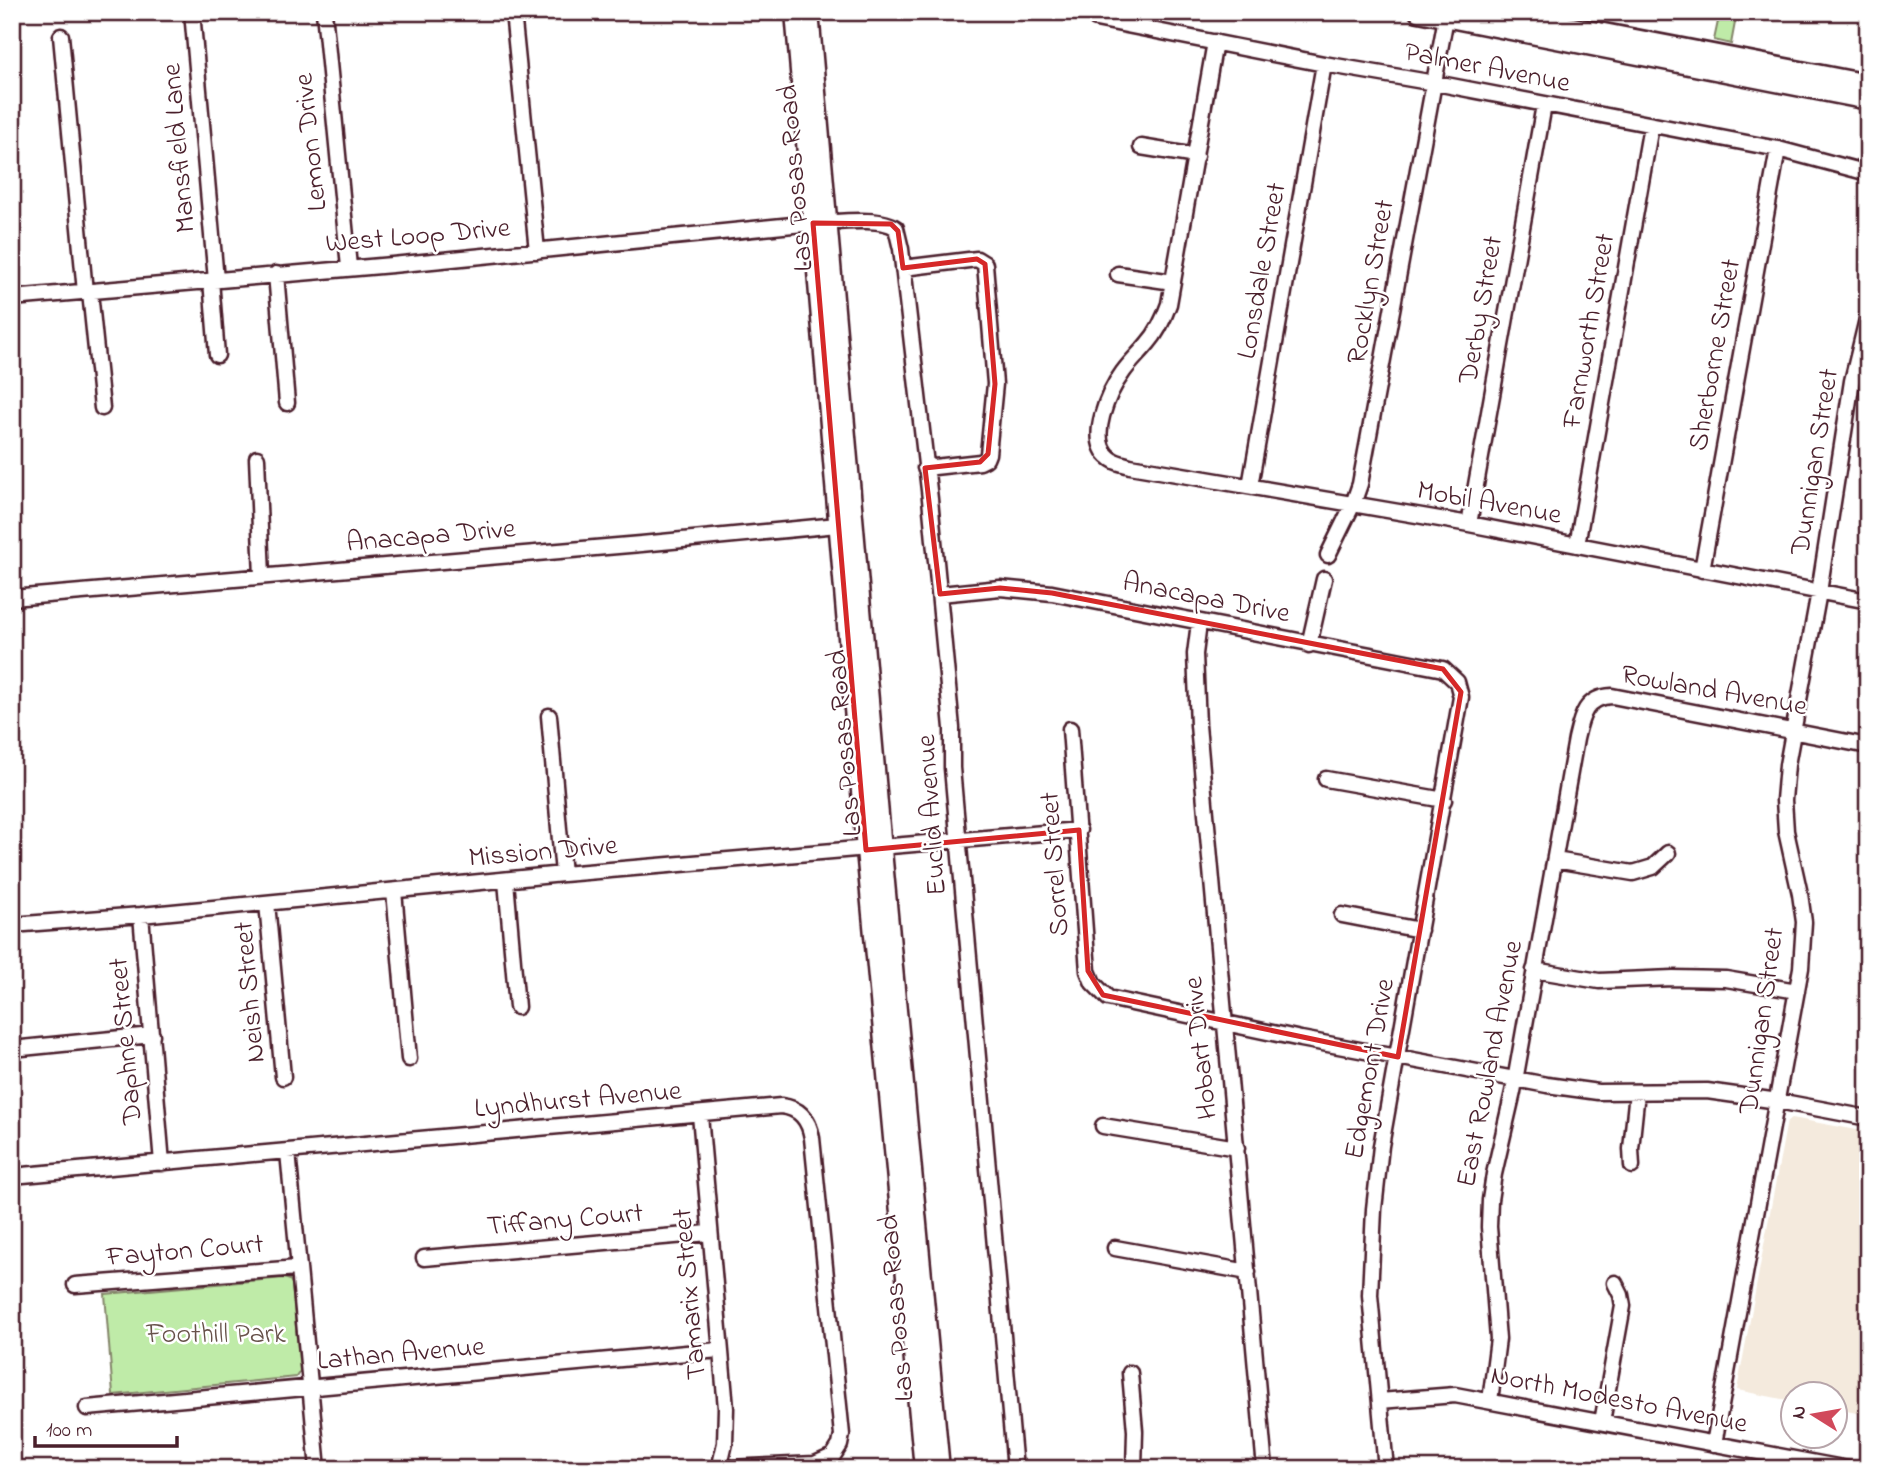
<svg xmlns="http://www.w3.org/2000/svg" width="1880" height="1481" font-family="'Indie Flower',sans-serif">
	<rect width="100%" height="100%" fill="#fff"/>
	<filter id="ink" filterUnits="userSpaceOnUse"><feTurbulence type="fractalNoise" baseFrequency=".0143" numOctaves="2"/><feDisplacementMap in="SourceGraphic" scale="14" xChannelSelector="R" yChannelSelector="G"/><feConvolveMatrix kernelMatrix="1 2 1 2 8 2 1 2 1" color-interpolation-filters="sRGB"/></filter>
	<g filter="url(#ink)">
		<path fill="#f4eadd" d="M1792,1118l76,14v283l-33,-6 -1,-15h-42v7l-55,-11 50,-269z"/>
		<path fill="#bfeba8" stroke="#84856a" stroke-width="2" d="M1720,12h17l-6,32 -17,-4z
			M284,1278l6,2 2,4 8,87 -4,6 -183,18 -8,-101z"/>
		<g fill="none" stroke-linecap="round" stroke-linejoin="round">
			<g stroke="#4a1f2b" stroke-width="19">
				<path id="minor" d="M192,12l24,268
					M324,12l25,255
					M513,12l24,239
					M1096,19l228,45 122,21 332,64 90,24
					M61,36l24,256
					M1215,42l-46,262c-5,14 -11,28 -21,39 -8,10 -18,19 -25,29 -14,19 -37,68 -13,86 5,5 14,6 20,8l339,58 399,77
					M1141,147l55,9
					M903,268l74,-9 8,5 10,120 -7,70 -2,5 -6,3 -55,6
					M276,274l11,129
					M1118,274l55,8
					M211,280l6,75
					M90,292l12,116
					M12,298l380,-33 421,-42c20,0 67,-7 83,5l5,21 29,250 22,229v40l63,701
					M257,458l5,118
					M1250,486l74,-422
					M1469,524l75,-419
					M1577,545l74,-419
					M1328,555l25,-51 7,-20 87,-472
					M1702,570l76,-421
					M940,594l60,-6 52,5 391,76 14,13 4,15 -80,449 -7,63 -4,86 16,174
					M12,598l629,-54 207,-20
					M1199,623l-4,31 3,71 67,744
					M1309,645l15,-66
					M549,716l14,158
					M1070,729l18,242 5,12 15,15 193,41 246,46 51,7 109,-1 71,10 90,17
					M1326,779l118,21
					M1555,860l78,13 20,-6 15,-14
					M506,881l11,126
					M394,891l15,168
					M267,903l16,174
					M141,915l21,248
					M1342,915l78,15
					M12,925l129,-10 422,-41 516,-44
					M1534,970l65,11 74,-3 53,1 71,12
					M12,1049l140,-14
					M700,1115l26,293 -1,35 -6,26
					M1103,1126l134,22
					M288,1152l30,317
					M1632,1166l-1,-17 6,-57
					M12,1176l769,-70c19,2 28,14 31,32l30,297 -2,10 -7,11 -18,8 -108,5
					M1115,1248l133,24
					M424,1258l285,-25
					M75,1285l223,-17
					M1130,1373l5,58 -1,38
					M1380,1401l75,-6 393,74
					M1490,1401l8,-62 -9,-112 1,-27 4,-26 19,-82 63,-353c5,-22 9,-42 36,-43l256,50
					M87,1408l632,-58
					M1602,1422l21,-116 -2,-11 -6,-12
					M1714,1444l87,-476 3,-46 -4,-28 -14,-63 -2,-31 3,-35 32,-173 33,-211 16,-66"/>
			</g>
			<g stroke="#4a1f2b" stroke-width="23">
				<path id="major" d="M795,12l71,838 58,619
					M809,12l74,849 57,608
					M1419,12l449,88
					M1495,12l373,72"/>
			</g>
			<use href="#minor" stroke="#fff" stroke-width="14"/>
			<use href="#major" stroke="#fff" stroke-width="18"/>
		</g>
	</g>
	<path fill="none" stroke="#d62828" stroke-width="5" stroke-linejoin="round" d="M813,223l78,1 7,7 5,37 74,-9 8,5 10,120 -7,70 -8,8 -55,6 15,126 60,-6 52,5 391,76 18,23 -63,365 -295,-62 -15,-24 -9,-141 -213,20z"/>
	<g text-anchor="middle" dominant-baseline="central" stroke-width="5" stroke-linejoin="round" paint-order="stroke">
		<g font-size="28" fill="#4a1f2b" stroke="#fff">
			<text transform="translate(1487 69) rotate(11)">Palmer Avenue</text>
			<text transform="translate(312 142) rotate(-96)">Lemon Drive</text>
			<text transform="translate(180 148) rotate(-95)">Mansfield Lane</text>
			<text transform="translate(797 178) rotate(-95)">Las Posas Road</text>
			<text transform="translate(418 237) rotate(-5)">West Loop Drive</text>
			<text transform="translate(1263 271) rotate(-80)">Lonsdale Street</text>
			<text transform="translate(1372 282) rotate(-80)">Rocklyn Street</text>
			<text transform="translate(1482 310) rotate(-80)">Derby Street</text>
			<text transform="translate(1590 331) rotate(-80)">Farnworth Street</text>
			<text transform="translate(1716 355) rotate(-80)">Sherborne Street</text>
			<text transform="translate(1816 462) rotate(-81)">Dunnigan Street</text>
			<text transform="translate(1489 504) rotate(10)">Mobil Avenue</text>
			<text transform="translate(431 537) rotate(-5)">Anacapa Drive</text>
			<text transform="translate(1206 599) rotate(11)">Anacapa Drive</text>
			<text transform="translate(1714 692) rotate(10)">Rowland Avenue</text>
			<text transform="translate(846 743) rotate(-95)">Las Posas Road</text>
			<text transform="translate(933 815) rotate(-94)">Euclid Avenue</text>
			<text transform="translate(543 853) rotate(-5)">Mission Drive</text>
			<text transform="translate(1056 864) rotate(-94)">Sorrel Street</text>
			<text transform="translate(251 992) rotate(-95)">Neish Street</text>
			<text transform="translate(1763 1021) rotate(-82)">Dunnigan Street</text>
			<text transform="translate(127 1041) rotate(-95)">Daphne Street</text>
			<text transform="translate(1202 1048) rotate(-96)">Hobart Drive</text>
			<text transform="translate(1491 1064) rotate(-79)">East Rowland Avenue</text>
			<text transform="translate(1371 1069) rotate(-80)">Edgemont Drive</text>
			<text transform="translate(578 1101) rotate(-5)">Lyndhurst Avenue</text>
			<text transform="translate(565 1221) rotate(-5)">Tiffany Court</text>
			<text transform="translate(185 1252) rotate(-5)">Fayton Court</text>
			<text transform="translate(691 1294) rotate(-95)">Tamarix Street</text>
			<text transform="translate(898 1308) rotate(-95)">Las Posas Road</text>
			<text transform="translate(401 1355) rotate(-5)">Lathan Avenue</text>
			<text transform="translate(1619 1401) rotate(11)">North Modesto Avenue</text>
		</g>
		<g font-size="28" fill="#67524a" stroke="#fff">
			<text x="216" y="1335">Foothill Park</text>
		</g>
	</g>
	<rect width="1880" height="1481" fill="none" stroke="#fff" stroke-width="42"/>
	<rect x="21" y="21" width="1838" height="1439" fill="none" stroke="#4a1f2b" stroke-width="2.5" filter="url(#ink)"/>
	<g transform="translate(1814 1415) rotate(281)"><circle r="33" fill="#ffffff" stroke="#b7a5aa" stroke-width="2"/>
	<path d="M0-5L12 26L0 18L-12 26Z" fill="#d1495b"/>
	<text y="-10" font-size="19" font-weight="bold" text-anchor="middle" fill="#4a1f2b">N</text>
	</g>
	<path d="M35 1436v10h142v-10" fill="none" stroke="#4a1f2b" stroke-width="3.5"/>
	<text x="46" y="1436" font-size="21" fill="#4a1f2b" stroke="#ffffff" stroke-width="5" paint-order="stroke">100 m</text>
</svg>
